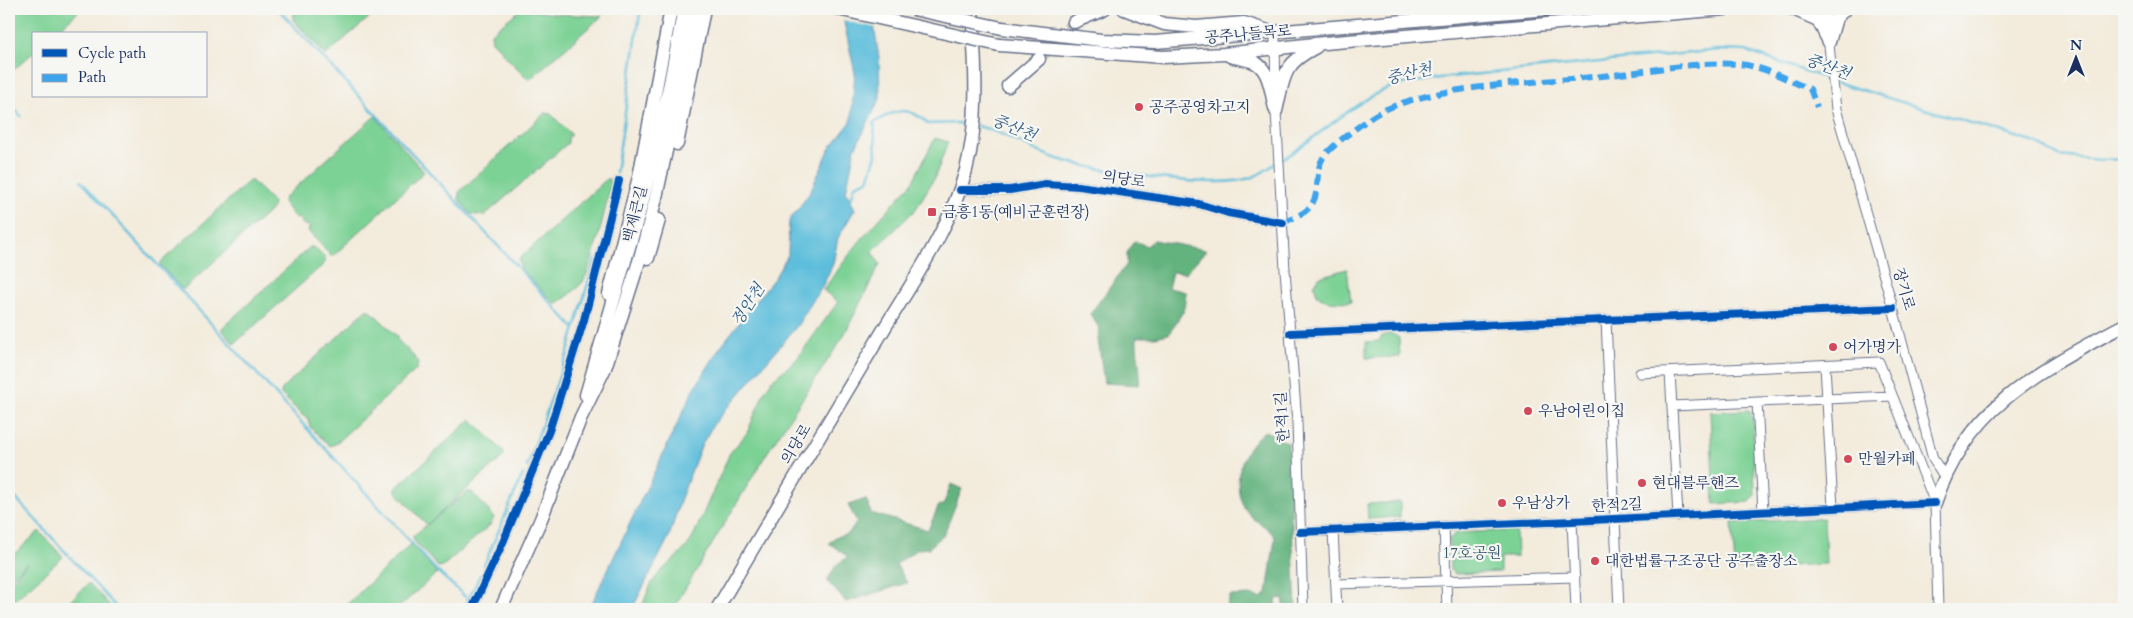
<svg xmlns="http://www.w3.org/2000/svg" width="2133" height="618" font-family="Cardo,'Noto Serif KR',serif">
	<rect width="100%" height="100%" fill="#f6f6f2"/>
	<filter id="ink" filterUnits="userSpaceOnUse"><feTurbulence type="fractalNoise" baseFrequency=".02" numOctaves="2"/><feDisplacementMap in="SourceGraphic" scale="10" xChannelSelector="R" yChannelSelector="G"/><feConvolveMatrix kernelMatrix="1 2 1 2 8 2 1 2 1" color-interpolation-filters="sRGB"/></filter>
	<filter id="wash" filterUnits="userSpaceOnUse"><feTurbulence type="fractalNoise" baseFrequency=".0096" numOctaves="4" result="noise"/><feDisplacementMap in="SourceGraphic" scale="20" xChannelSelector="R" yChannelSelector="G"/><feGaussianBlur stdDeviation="1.12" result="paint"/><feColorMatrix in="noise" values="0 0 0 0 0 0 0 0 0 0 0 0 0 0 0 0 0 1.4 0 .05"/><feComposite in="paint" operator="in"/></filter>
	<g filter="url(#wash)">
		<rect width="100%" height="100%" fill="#f3ebdb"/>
		<path fill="#7bd194" stroke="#4b8079" d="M9,9h72l-27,25h-20v18l-25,22z
			M299,9h80l-53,46 -33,-35 1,-7z
			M521,9l35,5 46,2 -73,64 -27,-27v-2l-10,-10 -1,-8z
			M545,113l6,1 20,20 -3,4v5l-84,73 -13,-2 -12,-14v-8z
			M375,116l49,56 -92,85 -24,-26 2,-5 -6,-1 -7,-8 -2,1 -12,-16 1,-4z
			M935,138l13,4 -13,35 -19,32 -44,43 8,12 -37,73 -76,116 -94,156h-32c4,-9 7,-21 13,-29 11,-16 28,-24 38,-41l38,-86 17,-20 17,-40 8,-13 24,-20 42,-58 -15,-12 36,-48 53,-59z
			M608,178l3,5c-4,19 -19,87 -29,100 -6,7 -19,18 -27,21l-34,-35 -2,-10z
			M249,181h3l21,21v6l-89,81 -3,-1 -21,-23 1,-3z
			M310,247h3l12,10v6l-91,81 -13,-15z
			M1347,269l4,33 -24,-1 -10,-6 -3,-10 5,-8z
			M366,310h4l27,26v3l21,22 -1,8 -82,75 -5,2 -20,-19 -2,-9 -5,-2 -22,-22 1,-5z
			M1391,333l8,5 1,19 -34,1v-16l13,-1 3,-5z
			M1749,410l4,8 2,78 -5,6 -36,2 -4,-92z
			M471,419l32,32 1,5 -76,68 -3,-1 -29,-31v-4z
			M467,492h5l22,25 -3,7 -48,42 -5,1 -24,-26 -1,-5z
			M1400,502v15l-32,2 -1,-15z
			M1824,518l2,46 -91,5 -3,-46z
			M1516,530l1,27h-17v15l-45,2 -5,-4 -1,-31 7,-6z
			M39,531l24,26 -54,48v-21l19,-22 -19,18v-21z
			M411,544l26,29 -40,36h-55z
			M89,583l24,26h-51z"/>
		<path fill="#64b37e" stroke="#40716e" d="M1154,240l52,10 -20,23 -14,-1 -4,16 18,4 -2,18 -15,24 -14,3h-18c-1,16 5,32 2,48l-35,-2 -6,-44 2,-10 -10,-15 37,-50v-11l7,-12 13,5z
			M1265,431l23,12 8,166h-11l-2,-11 -7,1 1,10h-51l4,-13 20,-1 11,3 6,-5 8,-55c-6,-12 -18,-14 -26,-24 -21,-24 -9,-66 16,-83z
			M951,484l11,5 -18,45 -15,14 -11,1 -22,15 11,19 -61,19 -19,-21 9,-16 12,-8 -19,-14 6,-6 13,-3 9,-12 -9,-17 18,-6 5,14 57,17 11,-25 4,1z"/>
		<path fill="#5dbedb" stroke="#3c769c" d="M841,9l32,9 6,40 1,41 -25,49 -9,44 9,17 -17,29 -5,26 -9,19 -27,43 -84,99 -12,21 -20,52 -12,39 -37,72h-43l104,-218 28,-45 54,-69 13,-22 1,-34 20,-27 21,-46 21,-26 4,-49z"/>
		<path fill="#f3ebdb" d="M838,9h36l3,19 -37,-8z"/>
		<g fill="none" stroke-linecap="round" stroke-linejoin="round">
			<path stroke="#5dbedb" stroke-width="2.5" d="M278,9l297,320
				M1836,82l200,61 23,13 41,4 24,-1
				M9,103l12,13
				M977,126c29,6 53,25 81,33 39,12 159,32 195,18 8,-3 16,-9 23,-14
				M1281,160c34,-20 78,-63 113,-74 15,-4 31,-5 46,-8l279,-28 27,1 85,29
				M616,173l24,-160
				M81,181l357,391 31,28
				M850,203l5,-18 13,-5 8,-25 -2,-32c21,-14 35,-18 54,1l30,-1 11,2
				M527,467l41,-115 27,-93
				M9,491l109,118
				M484,565l39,-91
				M464,609l16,-34"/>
		</g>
	</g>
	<g filter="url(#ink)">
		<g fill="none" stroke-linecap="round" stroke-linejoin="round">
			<path stroke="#c8c5c2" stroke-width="12" stroke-dasharray="12 6" stroke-linecap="butt" d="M1043,55l31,-33"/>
			<g stroke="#67718a" stroke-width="11">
				<path id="street" d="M1825,9l11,100 57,199 40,151 11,17
					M1275,33l1,78 9,159 12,152 6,187
					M960,190h50l35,-6 34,2 120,18 29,9 55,10
					M1606,320l13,289
					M1290,333l603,-25
					M1825,365l8,143
					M1670,372l8,144
					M1640,373l239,-11 56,141 3,106
					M1757,402l6,109
					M1672,406l220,-10
					M1572,521l4,88
					M1444,526l3,83
					M1333,531l4,78
					M1300,532l272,-11 363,-18
					M1336,584l239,-7
					M472,609l32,-69 45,-109 35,-111 35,-139"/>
			</g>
			<g stroke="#67718a" stroke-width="15">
				<path id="secondary" d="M1124,9l40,15 32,3 48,-4 24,8
					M1793,9l25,11 11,22
					M1074,22l31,-13
					M1002,28l99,12 54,2 393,-33
					M1829,42l7,-24 9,-9
					M999,45l164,12 61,-3 100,-11 401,-34
					M1230,56c7,2 17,3 24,6 16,7 17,31 21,46
					M1008,86l31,-27
					M1276,111c8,-34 6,-47 40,-64
					M677,144l27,-135
					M648,258l11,-38
					M609,294l30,-117 32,-168
					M586,395l57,-196 27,-116 14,-74
					M1935,503c32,-97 106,-133 189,-178
					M501,609l40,-90 40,-102 24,-49 35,-110 15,-56 41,-191
					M717,609c54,-92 109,-183 164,-275 31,-52 69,-105 85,-164 14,-53 9,-107 6,-161"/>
			</g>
			<use href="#street" stroke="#fff" stroke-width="9"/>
			<use href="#secondary" stroke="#fff" stroke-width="12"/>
			<g stroke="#67718a" stroke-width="15" stroke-linecap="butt">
				<path id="secondary-bridge" d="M838,9l161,36
					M913,9l89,19"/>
			</g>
			<use href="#secondary-bridge" stroke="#fff" stroke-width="12"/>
			<path stroke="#3da3ed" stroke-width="6" stroke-dasharray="12 6" stroke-linecap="butt" d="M1283,223c7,-4 20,-8 26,-15 14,-15 3,-37 16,-53 11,-13 30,-26 44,-36 48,-35 173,-36 233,-43 45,-4 92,-15 136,-12 26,2 48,16 72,25l7,18"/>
			<g stroke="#f6f6f2" stroke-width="11">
				<path id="cycleway" d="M960,190h50l35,-6 34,2 120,18 29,9 55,10
					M1290,333l603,-25
					M1300,532l272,-11 363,-18
					M472,609l32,-69 45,-109 35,-111 35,-139"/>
			</g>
			<use href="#cycleway" stroke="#0057b8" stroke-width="8"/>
		</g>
	</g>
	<g fill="#d1495b" stroke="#f6f6f2" stroke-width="2">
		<circle cx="1139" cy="107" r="5"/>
		<rect x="927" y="207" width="10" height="10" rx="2.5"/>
		<circle cx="1833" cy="347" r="5"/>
		<circle cx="1528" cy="411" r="5"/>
		<circle cx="1848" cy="459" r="5"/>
		<circle cx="1642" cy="483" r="5"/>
		<circle cx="1502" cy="503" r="5"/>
		<circle cx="1595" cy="561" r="5"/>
	</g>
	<g text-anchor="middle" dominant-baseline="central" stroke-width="4.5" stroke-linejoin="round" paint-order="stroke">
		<g font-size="15" fill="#1b2f5e" stroke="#f6f6f2">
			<text transform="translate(1248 34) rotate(-5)">공주나들목로</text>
			<text transform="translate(1124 179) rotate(9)">의당로</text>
			<text transform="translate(635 214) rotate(-76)">백제큰길</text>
			<text transform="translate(1904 289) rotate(74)">장기로</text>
			<text transform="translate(1282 417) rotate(-94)">한적1길</text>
			<text transform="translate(796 444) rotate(-59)">의당로</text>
			<text transform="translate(1617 505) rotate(-3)">한적2길</text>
		</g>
		<g font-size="15" fill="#1b2f5e" stroke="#f6f6f2" text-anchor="start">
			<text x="1149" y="107">공주공영차고지</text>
			<text x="942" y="212">금흥1동(예비군훈련장)</text>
			<text x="1843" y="347">어가명가</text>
			<text x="1538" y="411">우남어린이집</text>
			<text x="1858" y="459">만월카페</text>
			<text x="1652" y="483">현대블루핸즈</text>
			<text x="1512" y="503">우남상가</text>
			<text x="1605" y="561">대한법률구조공단 공주출장소</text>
		</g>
		<g font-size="15" fill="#33586c" stroke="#f6f6f2">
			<text x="1472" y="553">17호공원</text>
		</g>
		<g font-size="16" font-style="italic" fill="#2f5a84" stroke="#f6f6f2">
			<text transform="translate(1828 67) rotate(20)">중산천</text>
			<text transform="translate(1409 74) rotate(-13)">중산천</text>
			<text transform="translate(1014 128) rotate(22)">중산천</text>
			<text transform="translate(748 305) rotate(-57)">정안천</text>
		</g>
	</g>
	<rect width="2133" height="618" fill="none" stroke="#f6f6f2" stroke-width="30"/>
	<rect x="32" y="32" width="175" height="65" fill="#f6f6f2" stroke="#9ea6b7"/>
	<rect x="42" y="49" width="25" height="8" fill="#0057b8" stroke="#9ea6b7"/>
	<text x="78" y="58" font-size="15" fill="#1b2f5e">Cycle path</text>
	<rect x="42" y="74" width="25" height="8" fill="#3da3ed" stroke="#9ea6b7"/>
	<text x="78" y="82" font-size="15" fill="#1b2f5e">Path</text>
	<g transform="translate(2076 58)" stroke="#f6f6f2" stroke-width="4" paint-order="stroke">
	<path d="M0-4L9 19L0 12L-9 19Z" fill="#1b2f5e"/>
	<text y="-8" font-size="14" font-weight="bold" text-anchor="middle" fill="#1b2f5e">N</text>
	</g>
</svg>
